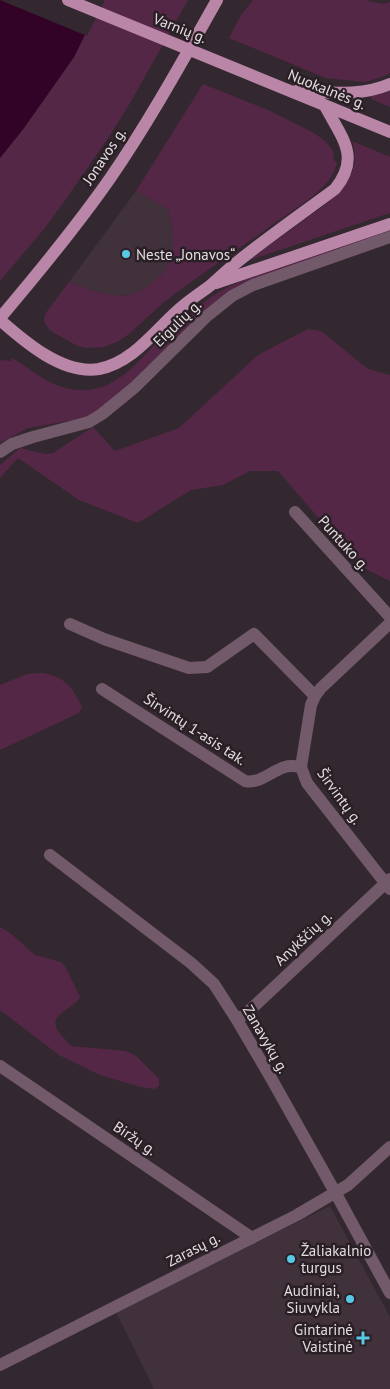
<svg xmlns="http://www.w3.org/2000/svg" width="390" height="1389" font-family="'PT Sans',sans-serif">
	<rect width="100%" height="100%" fill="#33282f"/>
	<path fill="#40313a" d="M136,191l32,18 5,22v18l-8,22 -19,17 -16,7 -12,1 -24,-5 -25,-9z
		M330,1206l60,111v72h-236l-38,-77z"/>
	<path fill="#552746" d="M102,0h86l-62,110 -18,28 -42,61 -22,30 -44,52v-123l24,-30 50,-71z
		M253,0h112l18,4 7,-2v71l-8,4 -17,5 -39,-4 -97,-40 12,-23z
		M203,84l65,26 46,23 11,8 8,10 1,9 3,3c-5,17 -12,22 -25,34l-124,87 -24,18 -35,32 -10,7 -15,6 -16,1 -10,-2 -24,-13 -5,-4 -5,-7 1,-8 24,-32 25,9 24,5 12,-1 16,-7 19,-17 8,-22v-18l-5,-22 -32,-18z
		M390,91v16l-19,-8v-3z
		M352,141l38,16v56l-140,47c17,-13 34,-25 50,-37 28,-21 65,-41 52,-82z
		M383,232l-1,2 -153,57 -29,23 -69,69 -28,26 -17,9 -58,10 -28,15v-83l11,1 1,-3c11,6 19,13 29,19 15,10 36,16 54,12 29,-7 45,-30 65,-50 18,-17 37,-33 59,-47 22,-13 47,-20 70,-28 31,-11 63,-21 94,-32z
		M308,329l13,2 47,38 22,6v206l-30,-15 -82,-95h-28l-27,14 -32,5 -53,33 -59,-23 -61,-42 -18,20v-13l20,-17 25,6 8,-1 40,-26 22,24 64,-23 79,-73z
		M43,673c24,5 29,14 39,34l-3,6 -79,37v-65l27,-11z
		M0,927l10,6 25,22 26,7 4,4 15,31c-5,11 -29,16 -24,30 2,6 11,14 15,19l55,5 10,5 23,23v7l-5,3 -13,-2 -41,-12 -41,-20 -59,-45z"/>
	<path fill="#330227" d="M0,0h102l-28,57 -50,71 -24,30z"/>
	<path fill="#33282f" d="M0,0h105l-18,36z"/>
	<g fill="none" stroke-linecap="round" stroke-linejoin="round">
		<path stroke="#735a6a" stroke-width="12" d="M0,452l12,-8 21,-7 56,-15 13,-8 33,-27 72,-71 25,-20 21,-11 137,-48
			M295,512l95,105
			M390,623l-69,65 -6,8 -4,9 -10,62 6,16 83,106
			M70,624l34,15 85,29 18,-1 47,-33 61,62
			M102,689l143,92c15,3 26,-10 40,-14 5,-2 11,-1 16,0
			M50,855l141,108 23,21 23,36 34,58 64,114 55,101
			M237,1020l12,-9 141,-132
			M0,1066l252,172
			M0,1365l297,-150 51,-30 42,-38"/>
		<path stroke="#ba86a8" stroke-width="12" d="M68,0l322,132
			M296,91c31,1 65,6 94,-7
			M216,283l174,-59
			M0,318c39,-46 77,-92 111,-141 39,-57 72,-117 106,-177
			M0,320c25,22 63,55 99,49 36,-7 58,-42 84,-63 9,-8 19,-14 28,-21 7,-6 13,-12 20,-18 33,-27 69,-52 104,-78 26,-32 7,-51 -10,-83"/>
	</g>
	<g fill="#59c8e5" stroke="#291f25" stroke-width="2">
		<circle cx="126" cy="254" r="5"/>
		<circle cx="291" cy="1259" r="5"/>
		<circle cx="350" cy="1299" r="5"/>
		<path d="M360.5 1330.5h5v5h5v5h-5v5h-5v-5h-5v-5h5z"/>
	</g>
	<g text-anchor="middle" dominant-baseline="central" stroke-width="5" stroke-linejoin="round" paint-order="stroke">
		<g font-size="15" fill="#e3dde1" stroke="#291f25">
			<text transform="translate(180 28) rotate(22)">Varnių g.</text>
			<text transform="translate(327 89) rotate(22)">Nuokalnės g.</text>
			<text transform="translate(104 156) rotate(-56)">Jonavos g.</text>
			<text transform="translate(177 323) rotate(-44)">Eigulių g.</text>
			<text transform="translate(344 543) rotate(48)">Puntuko g.</text>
			<text transform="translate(195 729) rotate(33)">Širvintų 1-asis tak.</text>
			<text transform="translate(340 796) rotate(54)">Širvintų g.</text>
			<text transform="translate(303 938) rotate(-43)">Anykščių g.</text>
			<text transform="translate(266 1039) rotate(60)">Zanavykų g.</text>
			<text transform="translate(135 1138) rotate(34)">Biržų g.</text>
			<text transform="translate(193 1249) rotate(-27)">Zarasų g.</text>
		</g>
		<g font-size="15" fill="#e3dde1" stroke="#291f25" text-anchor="start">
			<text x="136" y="254">Neste „Jonavos“</text>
			<text x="301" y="1250">Žaliakalnio<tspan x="301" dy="17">turgus</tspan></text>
			<text x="340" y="1290" text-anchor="end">Audiniai,<tspan x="340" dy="17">Siuvykla</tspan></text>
			<text x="353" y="1329" text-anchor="end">Gintarinė<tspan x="353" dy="17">Vaistinė</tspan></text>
		</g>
	</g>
</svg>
